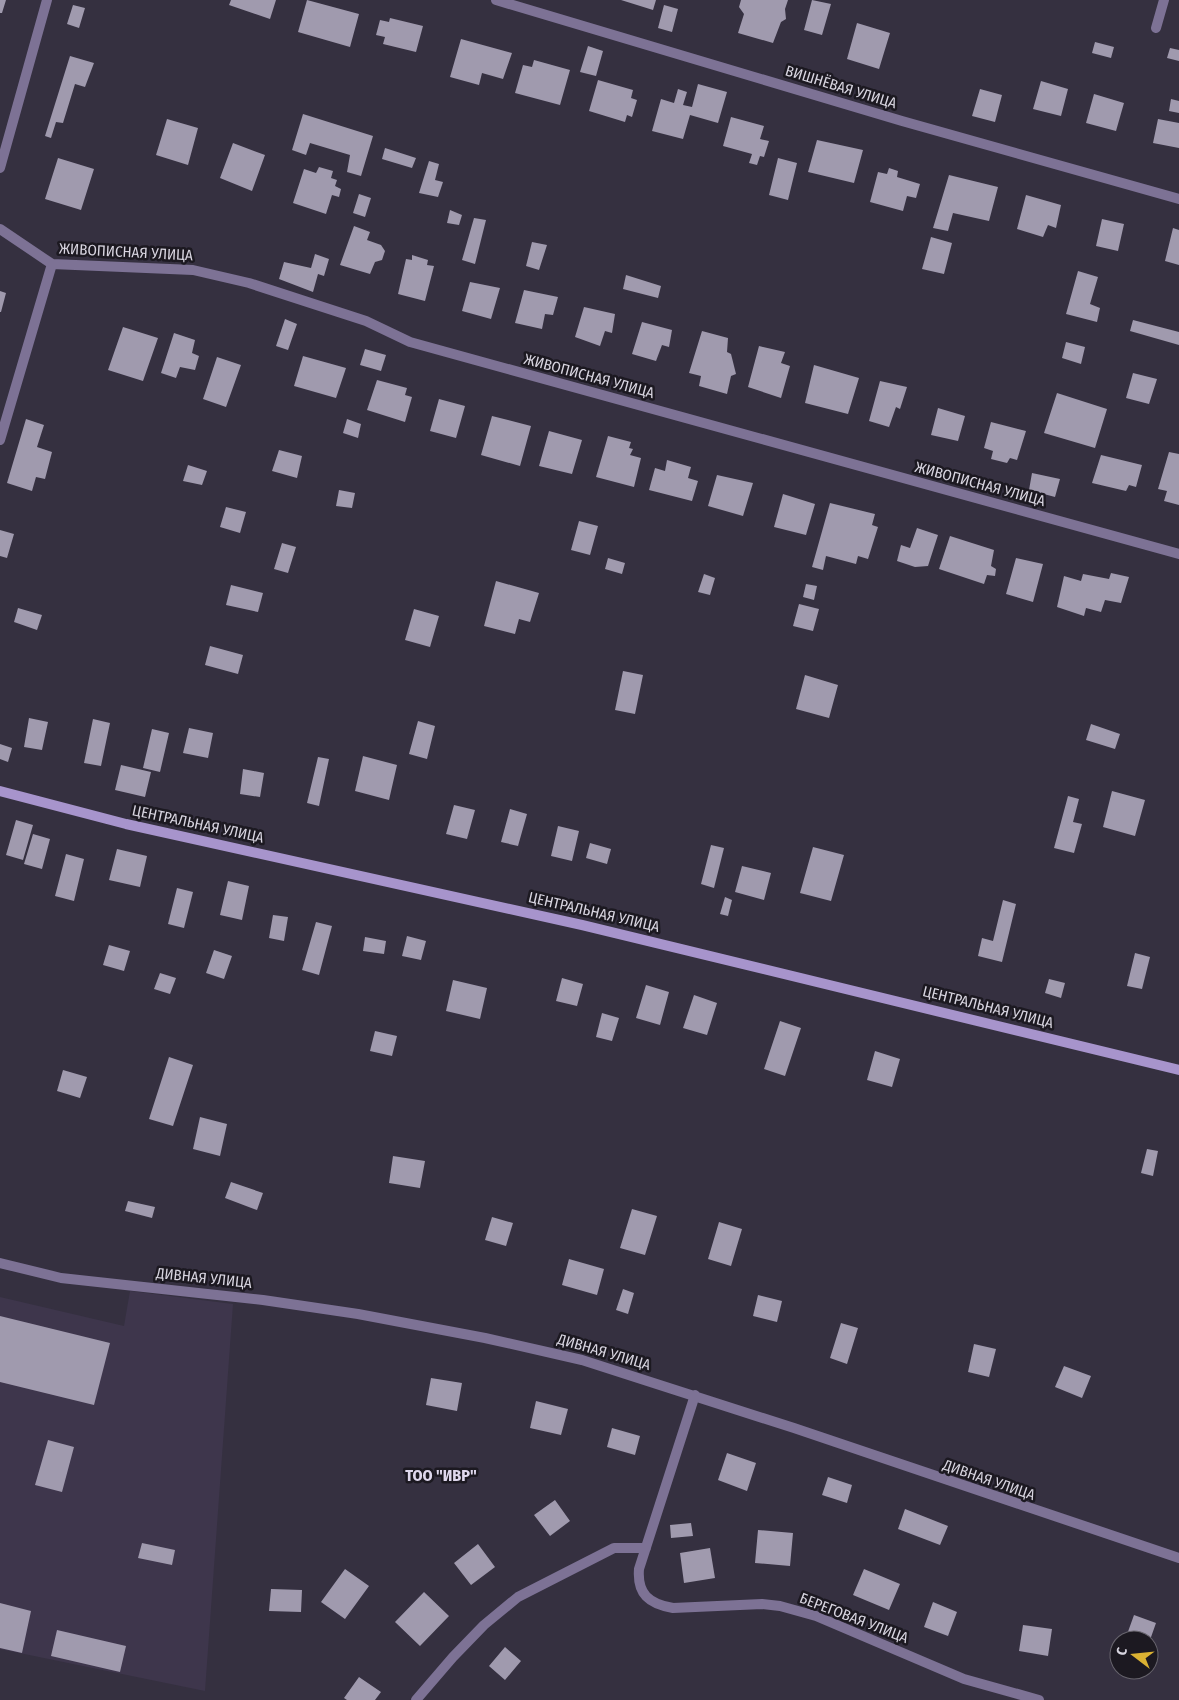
<svg xmlns="http://www.w3.org/2000/svg" width="1179" height="1700" font-family="'Fira Sans Condensed',sans-serif">
	<rect width="100%" height="100%" fill="#353040"/>
	<path fill="#3e364c" d="M130,1291l103,13 -28,387 -205,-42v-352l124,29z"/>
	<path fill="#a09aae" d="M0,0h6l-4,13h-2z
		M231,0h45l-6,19 -41,-14z
		M307,0l52,14 -9,33 -52,-15z
		M621,0h35l-3,10z
		M741,0h47l-3,9 1,10 -5,3 -8,21 -35,-10 6,-19 -5,-7z
		M812,0l19,4 -9,31 -18,-5z
		M73,5l12,3 -6,20 -12,-4z
		M664,5l14,4 -6,23 -14,-4z
		M390,18l33,8 -7,26 -33,-8 2,-7 -9,-2 4,-15 9,2z
		M857,23l33,10 -11,36 -32,-10z
		M461,39l51,14 -9,26 -21,-6 -3,12 -29,-8z
		M1095,42l19,5 -3,11 -19,-5z
		M588,46l15,5 -7,25 -16,-4z
		M1170,48l9,2v11l-12,-3z
		M70,56l24,7 -9,24 -10,-3 -12,39 -7,-1 -5,16 -6,-2z
		M534,60l36,10 -10,35 -45,-12 8,-28 9,2z
		M598,80l35,10 -2,8 6,2 -5,17 -5,-2 -2,7 -36,-11z
		M1041,81l27,8 -7,27 -28,-7z
		M698,84l29,8 -9,31 -28,-8 -7,24 -31,-8 9,-32 13,4 4,-14 9,3 -4,13 9,2z
		M980,89l22,6 -7,27 -23,-6z
		M1094,94l30,9 -8,28 -30,-8z
		M1171,99l8,2v12l-10,-2z
		M303,114l70,22 -12,40 -14,-4 3,-17 -40,-12 -4,12 -14,-5z
		M731,117l33,9 -4,13 9,2 -5,16 -4,-1 -3,9 -8,-2 3,-9 -29,-8z
		M167,119l31,9 -10,37 -32,-10z
		M1158,119l21,4v25l-26,-5z
		M817,140l46,10 -9,33 -46,-11z
		M233,143l32,12 -13,36 -32,-13z
		M385,148l31,10 -4,10 -30,-9z
		M58,158l36,11 -13,41 -36,-11z
		M778,158l19,5 -9,37 -19,-5z
		M429,161l10,3 -4,16 8,2 -5,15 -19,-4z
		M319,167l14,4 -2,7 6,2 -2,6 6,3 -2,8 -7,-2 -6,19 -33,-11 11,-34 12,4z
		M889,168l9,3 -1,6 23,7 -4,14 -9,-2 -4,15 -33,-9 8,-30 9,2z
		M949,175l49,12 -9,34 -36,-8 -5,18 -15,-3z
		M359,194l12,4 -6,19 -12,-4z
		M1026,195l35,10 -5,23 -8,-3 -5,12 -26,-8z
		M450,210l12,5 -3,10 -12,-2z
		M474,218l12,2 -11,44 -13,-4z
		M1102,219l22,5 -6,27 -22,-5z
		M354,226l16,6 -3,8 14,5 4,6 -3,9 -7,2 -5,12 -30,-9z
		M1173,228l6,2v35l-14,-4z
		M931,237l21,6 -8,31 -22,-5z
		M532,242l15,3 -8,25 -13,-4z
		M315,254l14,5 -5,17 -6,-2 -5,18 -34,-13 5,-17 27,6z
		M412,255l16,5 -1,5 7,1 -9,35 -27,-7 8,-35 6,1z
		M1078,271l20,6 -8,27 10,4 -3,14 -31,-8z
		M626,275l35,11 -3,12 -35,-9z
		M470,282l30,6 -9,31 -29,-8z
		M524,290l34,7 -5,18 -8,-1 -3,15 -27,-6z
		M0,291l6,2 -5,19h-1z
		M584,307l31,7 -3,19 -7,-2 -5,15 -25,-9z
		M285,319l12,5 -9,26 -12,-4z
		M1133,320l46,12v13l-49,-14z
		M642,322l30,8 -3,17 -7,-2 -6,16 -24,-7z
		M123,327l35,11 -15,43 -35,-11z
		M702,331l26,7 -1,14 4,2 5,20 -5,2 -4,18 -28,-8 2,-10 -12,-3z
		M174,333l21,7 -3,13 7,3 -4,14 -15,-3 -4,11 -15,-5z
		M1066,342l19,5 -4,17 -19,-6z
		M759,346l26,6 -4,11 9,3 -9,32 -33,-11z
		M365,349l21,6 -5,16 -21,-6z
		M303,356l43,12 -10,30 -42,-12z
		M217,357l24,8 -15,42 -23,-8z
		M814,365l45,13 -11,36 -43,-11z
		M1133,373l24,6 -8,25 -23,-6z
		M377,380l30,8 -2,7 7,2 -7,25 -38,-12z
		M880,381l27,6 -7,22 -4,-2 -7,20 -20,-6z
		M1057,393l50,16 -12,39 -51,-15z
		M439,399l26,7 -9,32 -26,-7z
		M938,408l27,8 -7,25 -27,-6z
		M492,416l39,10 -11,40 -39,-11z
		M26,419l18,6 -7,22 15,5 -7,27 -9,-2 -4,14 -25,-8z
		M347,419l14,5 -3,14 -15,-5z
		M991,422l35,9 -9,29 -7,-2 -3,5 -16,-4 2,-8 -9,-3z
		M549,431l33,9 -10,34 -33,-8z
		M608,436l23,6 -2,6 4,1 -3,6 11,3 -7,29 -38,-10z
		M279,450l23,6 -5,22 -25,-7z
		M1169,452l10,2v51l-15,-4 3,-10 -9,-2z
		M1101,455l41,10 -6,22 -7,-2 -3,6 -34,-8z
		M667,460l24,7 -3,11 10,3 -6,20 -43,-11 6,-22 10,3z
		M188,465l19,6 -5,14 -19,-4z
		M1032,473l28,6 -5,18 -26,-7z
		M717,475l36,8 -10,33 -35,-10z
		M339,490l16,3 -3,15 -16,-2z
		M783,494l32,10 -9,31 -32,-8z
		M830,503l45,11 -3,11 6,2 -10,32 -10,-3 -2,8 -30,-8 -3,14 -11,-3z
		M226,507l20,5 -6,21 -20,-6z
		M579,521l19,5 -8,29 -19,-5z
		M917,528l21,7 -10,31 -13,1 -18,-6 4,-16 9,3z
		M0,530l14,4 -7,24 -7,-2z
		M950,536l44,14 -3,16 5,3 -1,7 -8,-1 -3,9 -45,-15z
		M282,543l14,4 -8,26 -14,-4z
		M608,558l17,5 -3,11 -17,-5z
		M1016,558l27,6 -10,38 -27,-8z
		M1111,573l18,4 -8,26 -16,-3 -4,12 -15,-4 -2,8 -27,-9 7,-31 17,5 2,-7 26,5z
		M704,574l11,4 -5,17 -12,-3z
		M496,581l43,12 -9,29 -11,-3 -4,15 -31,-8z
		M806,584l11,2 -3,14 -11,-3z
		M231,585l32,8 -5,19 -32,-7z
		M799,604l20,5 -6,22 -20,-5z
		M18,608l24,7 -5,15 -23,-8z
		M414,609l25,7 -9,31 -25,-7z
		M210,646l33,9 -5,19 -33,-9z
		M623,671l20,4 -8,39 -20,-4z
		M805,675l33,10 -9,33 -33,-9z
		M29,718l19,4 -6,28 -18,-3z
		M93,719l17,4 -9,43 -17,-3z
		M418,721l17,5 -8,33 -18,-5z
		M1091,724l29,10 -5,15 -29,-9z
		M189,728l24,5 -5,25 -25,-5z
		M152,729l17,4 -9,39 -17,-4z
		M0,744l12,4 -4,14 -8,-3z
		M363,756l34,9 -8,35 -34,-9z
		M318,757l11,2 -10,47 -12,-3z
		M121,765l30,7 -6,25 -30,-7z
		M243,769l21,4 -4,24 -20,-3z
		M1112,791l33,9 -10,36 -32,-9z
		M1068,796l11,3 -6,23 9,2 -8,29 -20,-5z
		M454,805l21,5 -8,29 -21,-5z
		M510,809l17,5 -9,32 -17,-4z
		M16,820l17,5 -10,35 -17,-5z
		M558,826l21,5 -7,30 -21,-5z
		M33,834l17,5 -8,30 -18,-5z
		M590,843l21,6 -4,15 -21,-6z
		M711,845l13,3 -10,40 -13,-4z
		M813,847l31,8 -13,46 -31,-8z
		M117,849l30,7 -7,31 -31,-7z
		M66,854l18,5 -10,42 -19,-5z
		M742,866l29,7 -7,27 -29,-8z
		M228,881l21,5 -7,34 -22,-5z
		M177,888l16,4 -9,36 -16,-4z
		M725,897l7,3 -4,16 -8,-2z
		M1003,900l13,4 -14,58 -24,-6 4,-18 11,3z
		M273,915l15,2 -4,24 -15,-3z
		M316,922l16,4 -13,49 -17,-5z
		M407,936l19,5 -5,19 -19,-4z
		M365,937l21,4 -2,13 -21,-3z
		M109,945l21,6 -6,20 -21,-6z
		M214,950l18,6 -8,23 -18,-6z
		M1135,953l15,4 -8,32 -15,-3z
		M160,973l16,5 -6,16 -16,-5z
		M562,978l21,6 -6,22 -21,-5z
		M1049,979l16,4 -4,15 -16,-5z
		M453,980l34,8 -7,31 -34,-8z
		M646,985l23,7 -9,33 -24,-7z
		M694,995l23,8 -10,32 -24,-7z
		M602,1013l17,5 -7,23 -16,-4z
		M780,1021l21,7 -16,48 -21,-7z
		M375,1031l22,5 -5,20 -22,-5z
		M875,1051l25,8 -8,28 -25,-7z
		M169,1057l24,8 -20,61 -24,-7z
		M63,1070l24,7 -7,21 -23,-7z
		M200,1117l27,7 -7,32 -27,-7z
		M1147,1149l11,2 -5,25 -12,-3z
		M393,1156l32,5 -5,27 -31,-5z
		M231,1182l32,11 -6,17 -32,-12z
		M128,1201l27,6 -3,11 -27,-7z
		M632,1209l25,7 -12,39 -25,-7z
		M492,1217l21,6 -7,23 -21,-6z
		M719,1222l23,7 -11,37 -23,-7z
		M569,1259l35,10 -7,26 -35,-10z
		M623,1289l11,4 -6,21 -12,-4z
		M758,1295l24,6 -5,21 -24,-6z
		M0,1316l110,27 -16,62 -94,-23z
		M841,1323l17,5 -11,36 -17,-6z
		M974,1344l22,5 -7,28 -21,-5z
		M1064,1366l27,10 -9,22 -27,-11z
		M431,1378l31,5 -5,28 -31,-6z
		M536,1401l32,8 -7,26 -31,-7z
		M612,1428l28,8 -5,19 -28,-8z
		M48,1440l26,7 -12,45 -27,-7z
		M727,1453l29,10 -9,28 -29,-11z
		M828,1477l24,8 -5,18 -25,-8z
		M555,1500l15,21 -20,15 -16,-21z
		M905,1509l43,17 -8,19 -42,-16z
		M691,1523l2,13 -22,2 -1,-13z
		M758,1530l35,3 -3,33 -35,-3z
		M142,1543l33,7 -3,15 -34,-7z
		M478,1544l17,23 -24,18 -17,-22z
		M710,1548l5,30 -31,5 -4,-30z
		M345,1569l24,17 -24,33 -24,-17z
		M864,1569l36,15 -11,26 -36,-15z
		M271,1589l31,1 -1,22 -32,-1z
		M424,1592l25,24 -29,30 -25,-24z
		M933,1602l24,10 -9,24 -24,-9z
		M0,1603l31,8 -9,42 -22,-5z
		M1134,1615l22,8 -6,17h-25z
		M1023,1625l29,4 -4,27 -29,-5z
		M57,1630l69,16 -6,26 -69,-16z
		M505,1647l16,14 -16,19 -16,-14z
		M359,1677l22,15 -6,8h-28l-3,-2z"/>
	<g fill="none" stroke-linecap="round" stroke-linejoin="round">
		<path stroke="#7d7295" stroke-width="10" d="M496,0l406,121 277,78
			M1156,28l8,-28
			M0,168l47,-168
			M0,229l52,35 141,6 56,13 117,38 44,21 769,212
			M0,440l52,-176
			M0,1263l61,15 202,22 95,14 127,24 97,22 212,68 385,130
			M695,1395l-56,174c-2,25 10,35 34,39l89,-4 18,2 36,10 148,63 75,21
			M416,1700l37,-43 31,-32 34,-28 96,-49h32"/>
		<path stroke="#a794cc" stroke-width="10" d="M0,791l126,33 456,101 597,145"/>
	</g>
	<g text-anchor="middle" dominant-baseline="central" stroke-width="5" stroke-linejoin="round" paint-order="stroke">
		<g font-size="15" fill="#d8d5e0" stroke="#1c1921">
			<text transform="translate(841 87) rotate(17)">ВИШНЁВАЯ УЛИЦА</text>
			<text transform="translate(126 252) rotate(3)">ЖИВОПИСНАЯ УЛИЦА</text>
			<text transform="translate(589 376) rotate(15)">ЖИВОПИСНАЯ УЛИЦА</text>
			<text transform="translate(980 484) rotate(15)">ЖИВОПИСНАЯ УЛИЦА</text>
			<text transform="translate(198 824) rotate(12)">ЦЕНТРАЛЬНАЯ УЛИЦА</text>
			<text transform="translate(594 912) rotate(13)">ЦЕНТРАЛЬНАЯ УЛИЦА</text>
			<text transform="translate(988 1007) rotate(14)">ЦЕНТРАЛЬНАЯ УЛИЦА</text>
			<text transform="translate(204 1278) rotate(6)">ДИВНАЯ УЛИЦА</text>
			<text transform="translate(604 1352) rotate(16)">ДИВНАЯ УЛИЦА</text>
			<text transform="translate(989 1480) rotate(19)">ДИВНАЯ УЛИЦА</text>
			<text transform="translate(854 1618) rotate(21)">БЕРЕГОВАЯ УЛИЦА</text>
		</g>
		<g font-size="16" font-weight="bold" fill="#dfd8ed" stroke="#1c1921">
			<text x="441" y="1475">ТОО "ИВР"</text>
		</g>
	</g>
	<g transform="translate(1134 1655) rotate(286)"><circle r="24" fill="#1c1921" stroke="#67646d"/>
	<path d="M0-4L9 19L0 12L-9 19Z" fill="#dbb233"/>
	<text y="-8" font-size="14" font-weight="bold" text-anchor="middle" fill="#d8d5e0">С</text>
	</g>
</svg>
